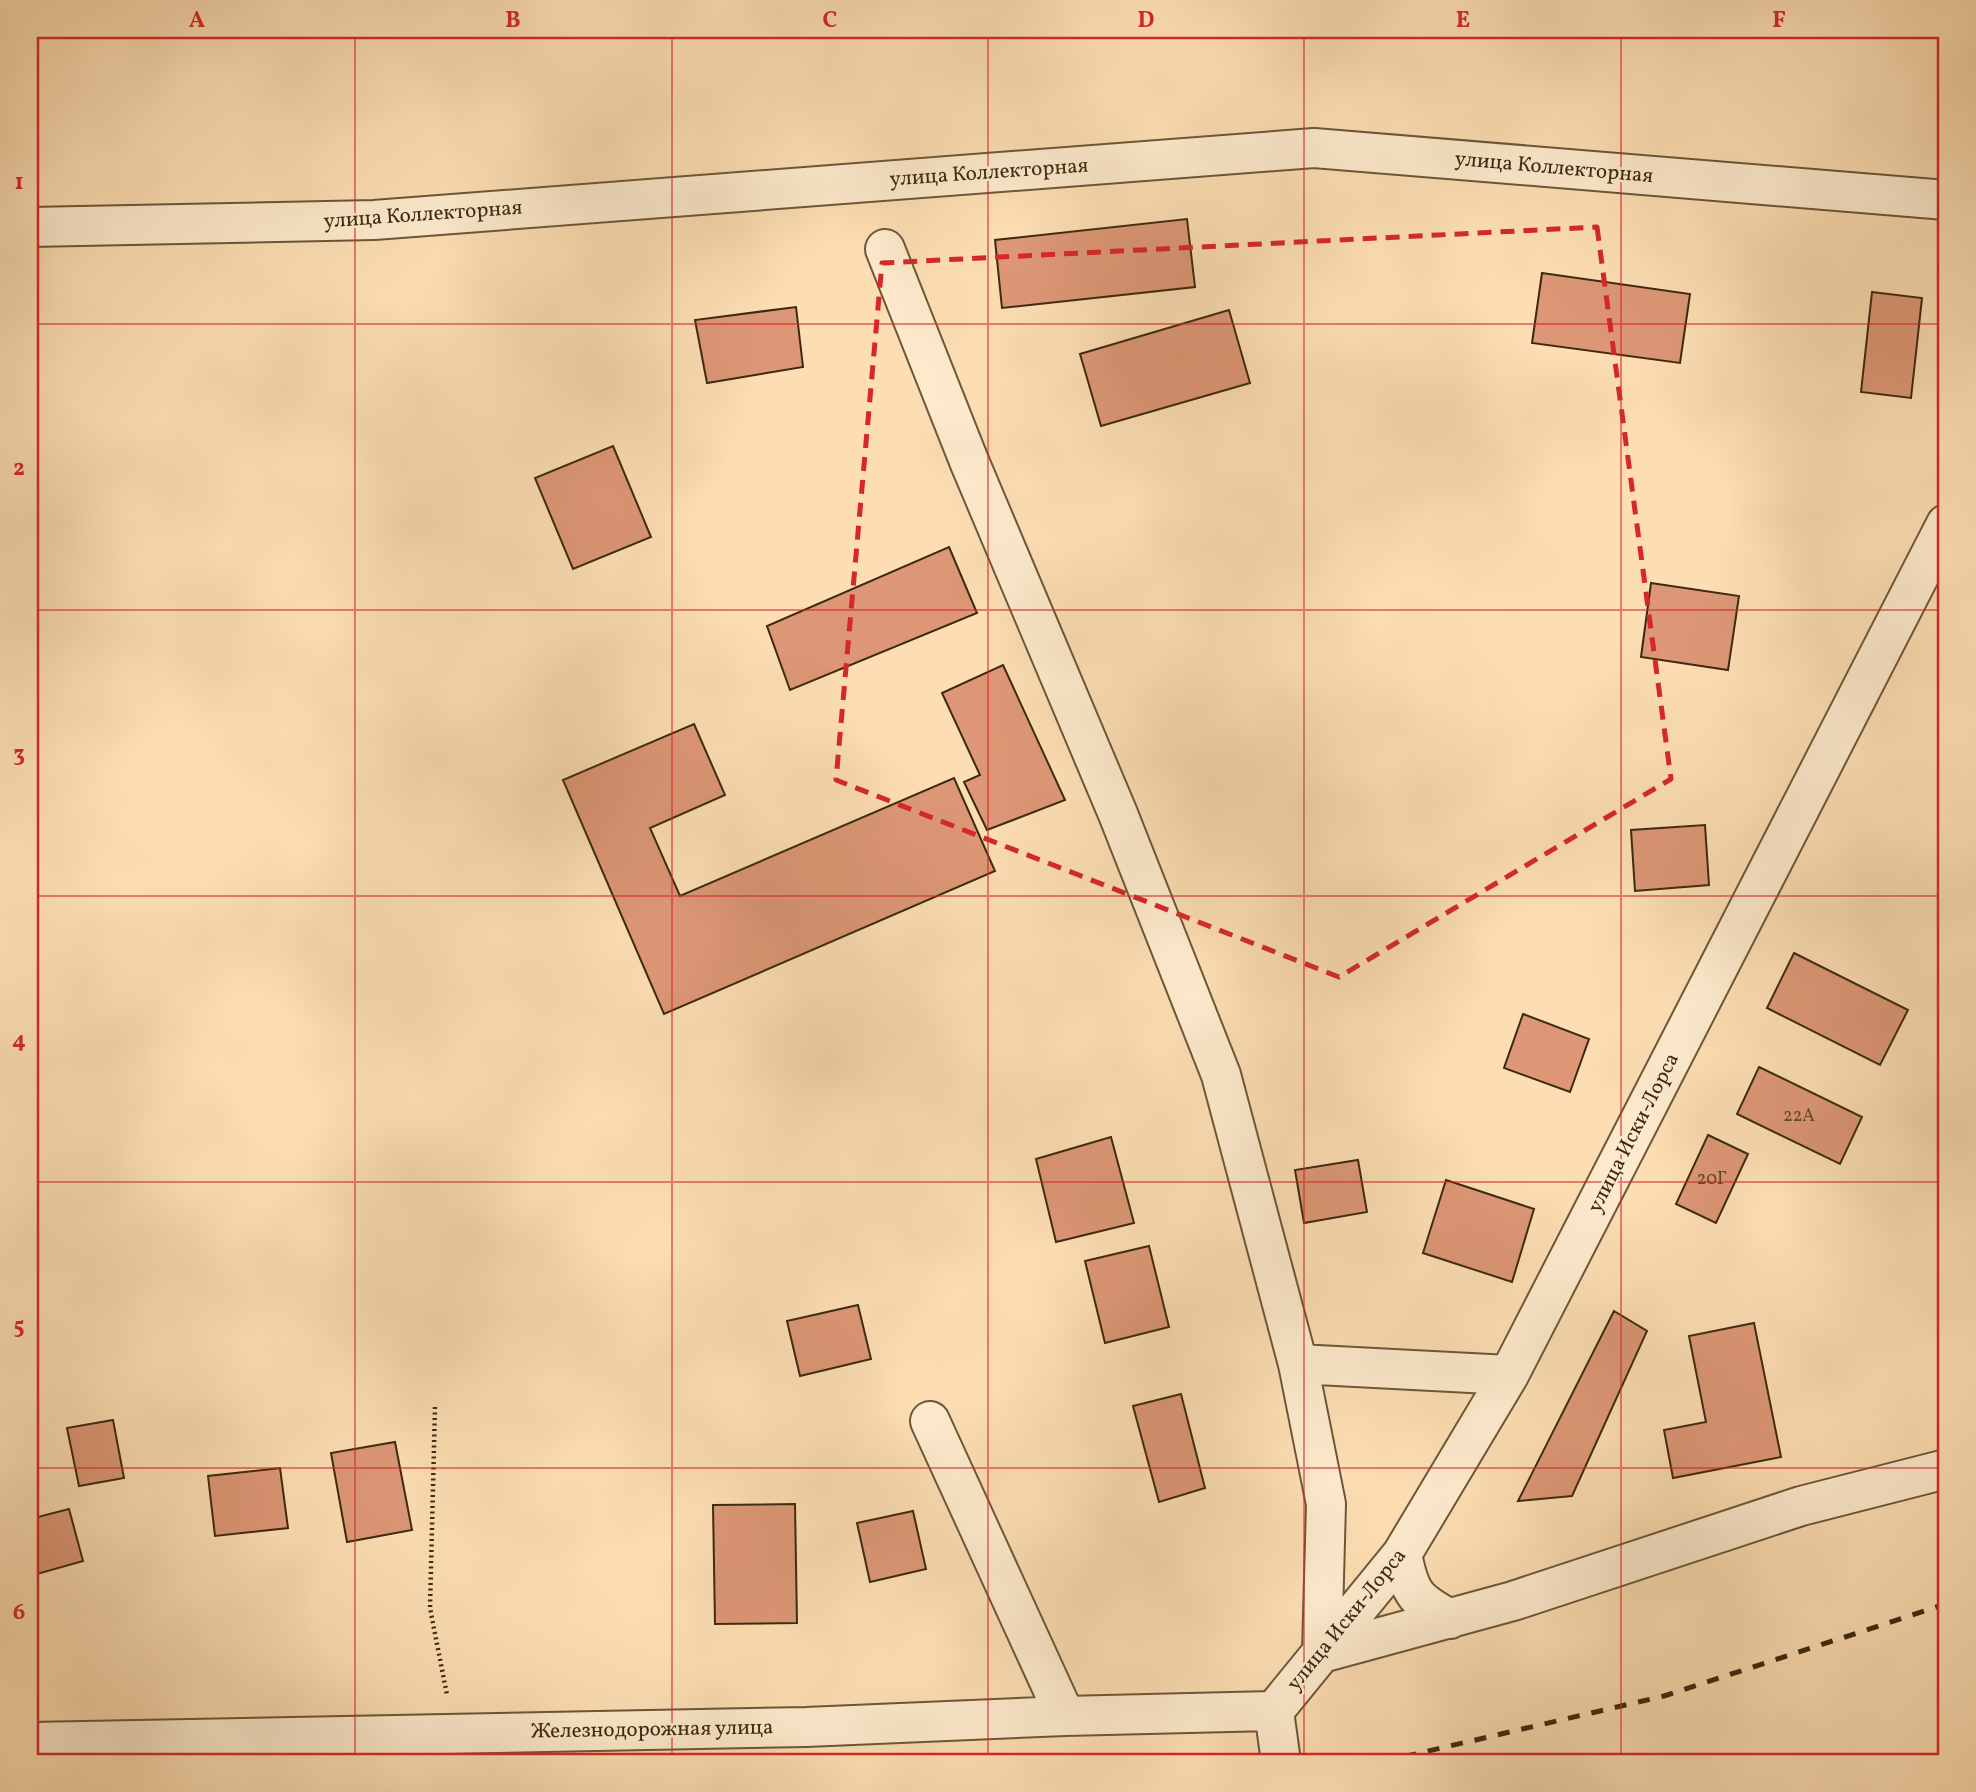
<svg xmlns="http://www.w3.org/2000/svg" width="1976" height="1792" font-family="Vollkorn,serif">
	<rect width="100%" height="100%" fill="#fcdeb2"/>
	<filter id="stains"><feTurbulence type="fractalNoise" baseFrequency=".00286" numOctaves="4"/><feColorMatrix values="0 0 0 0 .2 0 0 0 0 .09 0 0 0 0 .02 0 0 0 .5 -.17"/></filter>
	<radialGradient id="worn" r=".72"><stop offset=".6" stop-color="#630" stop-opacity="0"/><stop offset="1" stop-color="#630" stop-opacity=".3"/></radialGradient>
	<path fill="#dd9776" stroke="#3c2a10" stroke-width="2" d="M1187,219l8,68 -193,21 -7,-68z
		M1542,273l148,21 -10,69 -148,-20z
		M1872,292l50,6 -11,100 -50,-6z
		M796,307l7,60 -96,16 -12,-63z
		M1229,310l21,73 -149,43 -21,-72z
		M613,446l38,91 -78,32 -38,-91z
		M949,547l28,66 -187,77 -23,-64z
		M1651,583l88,13 -11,74 -87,-13z
		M1003,665l62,135 -78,30 -23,-48 16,-7 -38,-82z
		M694,724l31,71 -75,33 30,68 274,-118 41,93 -331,143 -101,-234z
		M1705,825l4,60 -74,6 -4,-61z
		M1794,953l114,57 -28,55 -113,-57z
		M1523,1014l66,25 -19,53 -66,-24z
		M1759,1067l103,50 -22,47 -103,-50z
		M1708,1135l40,19 -32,69 -40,-19z
		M1111,1137l23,86 -78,19 -20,-83z
		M1358,1160l9,52 -63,11 -9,-53z
		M1446,1180l88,29 -22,73 -89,-29z
		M1149,1246l20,81 -64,16 -20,-82z
		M858,1305l13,54 -71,17 -13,-55z
		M1614,1311l33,20 -75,165 -54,5z
		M1754,1323l27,134 -108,21 -9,-48 42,-8 -17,-86z
		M1181,1394l24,94 -46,14 -26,-96z
		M113,1420l11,58 -45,8 -12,-58z
		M395,1442l17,88 -65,12 -16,-89z
		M280,1468l8,60 -73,8 -7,-60z
		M795,1504l2,119 -82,1 -2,-119z
		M69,1509l14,52 -53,15v-57z
		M913,1511l13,58 -56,13 -13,-59z"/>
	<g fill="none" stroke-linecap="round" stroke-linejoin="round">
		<g stroke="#6c5738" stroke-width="42">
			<path id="minor" d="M30,227l344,-7 940,-72 632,52
				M885,249l84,212 149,353 103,261 77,289 28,140 -4,149
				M1298,1364l211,11
				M930,1421l135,295
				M1402,1554c8,40 13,46 48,65
				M1322,1653l191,-52 288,-95 145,-37
				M1274,1711l128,-157 107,-179 437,-851
				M1274,1711l7,51
				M30,1742l776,-15 259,-11 209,-5"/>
		</g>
		<path stroke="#3c2a10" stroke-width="4.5" stroke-dasharray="2 3.5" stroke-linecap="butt" d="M435,1407l-5,201 17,87"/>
		<use href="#minor" stroke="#fdeacd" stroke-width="38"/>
		<path stroke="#3c2a10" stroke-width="5" stroke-dasharray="12 12" stroke-linecap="butt" d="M1381,1762l283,-66 282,-92"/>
	</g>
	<path fill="none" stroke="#d62828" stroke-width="5" stroke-dasharray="14 9" stroke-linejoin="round" d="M1597,227l74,552 -332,198 -503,-197 46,-517z"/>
	<path fill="none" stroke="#d62828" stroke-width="2" stroke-opacity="0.55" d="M355,30v1732M672,30v1732M988,30v1732M1304,30v1732M1621,30v1732M30,324h1916M30,610h1916M30,896h1916M30,1182h1916M30,1468h1916"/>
	<g text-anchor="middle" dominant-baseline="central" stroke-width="5" stroke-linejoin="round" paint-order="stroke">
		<g font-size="18" fill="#64452a">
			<text x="1799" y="1116">22А</text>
			<text x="1712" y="1179">20Г</text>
		</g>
		<g font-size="21" fill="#3c2a10" stroke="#fdeacd">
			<text transform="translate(1554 168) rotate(5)">улица Коллекторная</text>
			<text transform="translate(989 173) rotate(-4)">улица Коллекторная</text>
			<text transform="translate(423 215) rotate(-4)">улица Коллекторная</text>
			<text transform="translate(1634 1133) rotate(-63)">улица Иски-Лорса</text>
			<text transform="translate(1347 1620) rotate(-51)">улица Иски-Лорса</text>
			<text transform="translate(652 1730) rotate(-1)">Железнодорожная улица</text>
		</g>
	</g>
	<rect width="1976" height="1792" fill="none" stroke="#fcdeb2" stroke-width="77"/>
	<rect x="38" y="38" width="1900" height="1716" fill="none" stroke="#d62828" stroke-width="2.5"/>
	<g font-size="23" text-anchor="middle" font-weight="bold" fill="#d62828">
		<text x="197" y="27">A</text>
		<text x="513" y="27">B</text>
		<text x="830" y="27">C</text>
		<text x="1146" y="27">D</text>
		<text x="1463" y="27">E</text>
		<text x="1779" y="27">F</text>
		<text x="19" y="189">1</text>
		<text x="19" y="475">2</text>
		<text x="19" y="761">3</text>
		<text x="19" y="1047">4</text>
		<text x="19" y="1333">5</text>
		<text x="19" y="1619">6</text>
	</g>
	<rect width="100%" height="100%" filter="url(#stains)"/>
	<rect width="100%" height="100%" fill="url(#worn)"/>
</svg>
